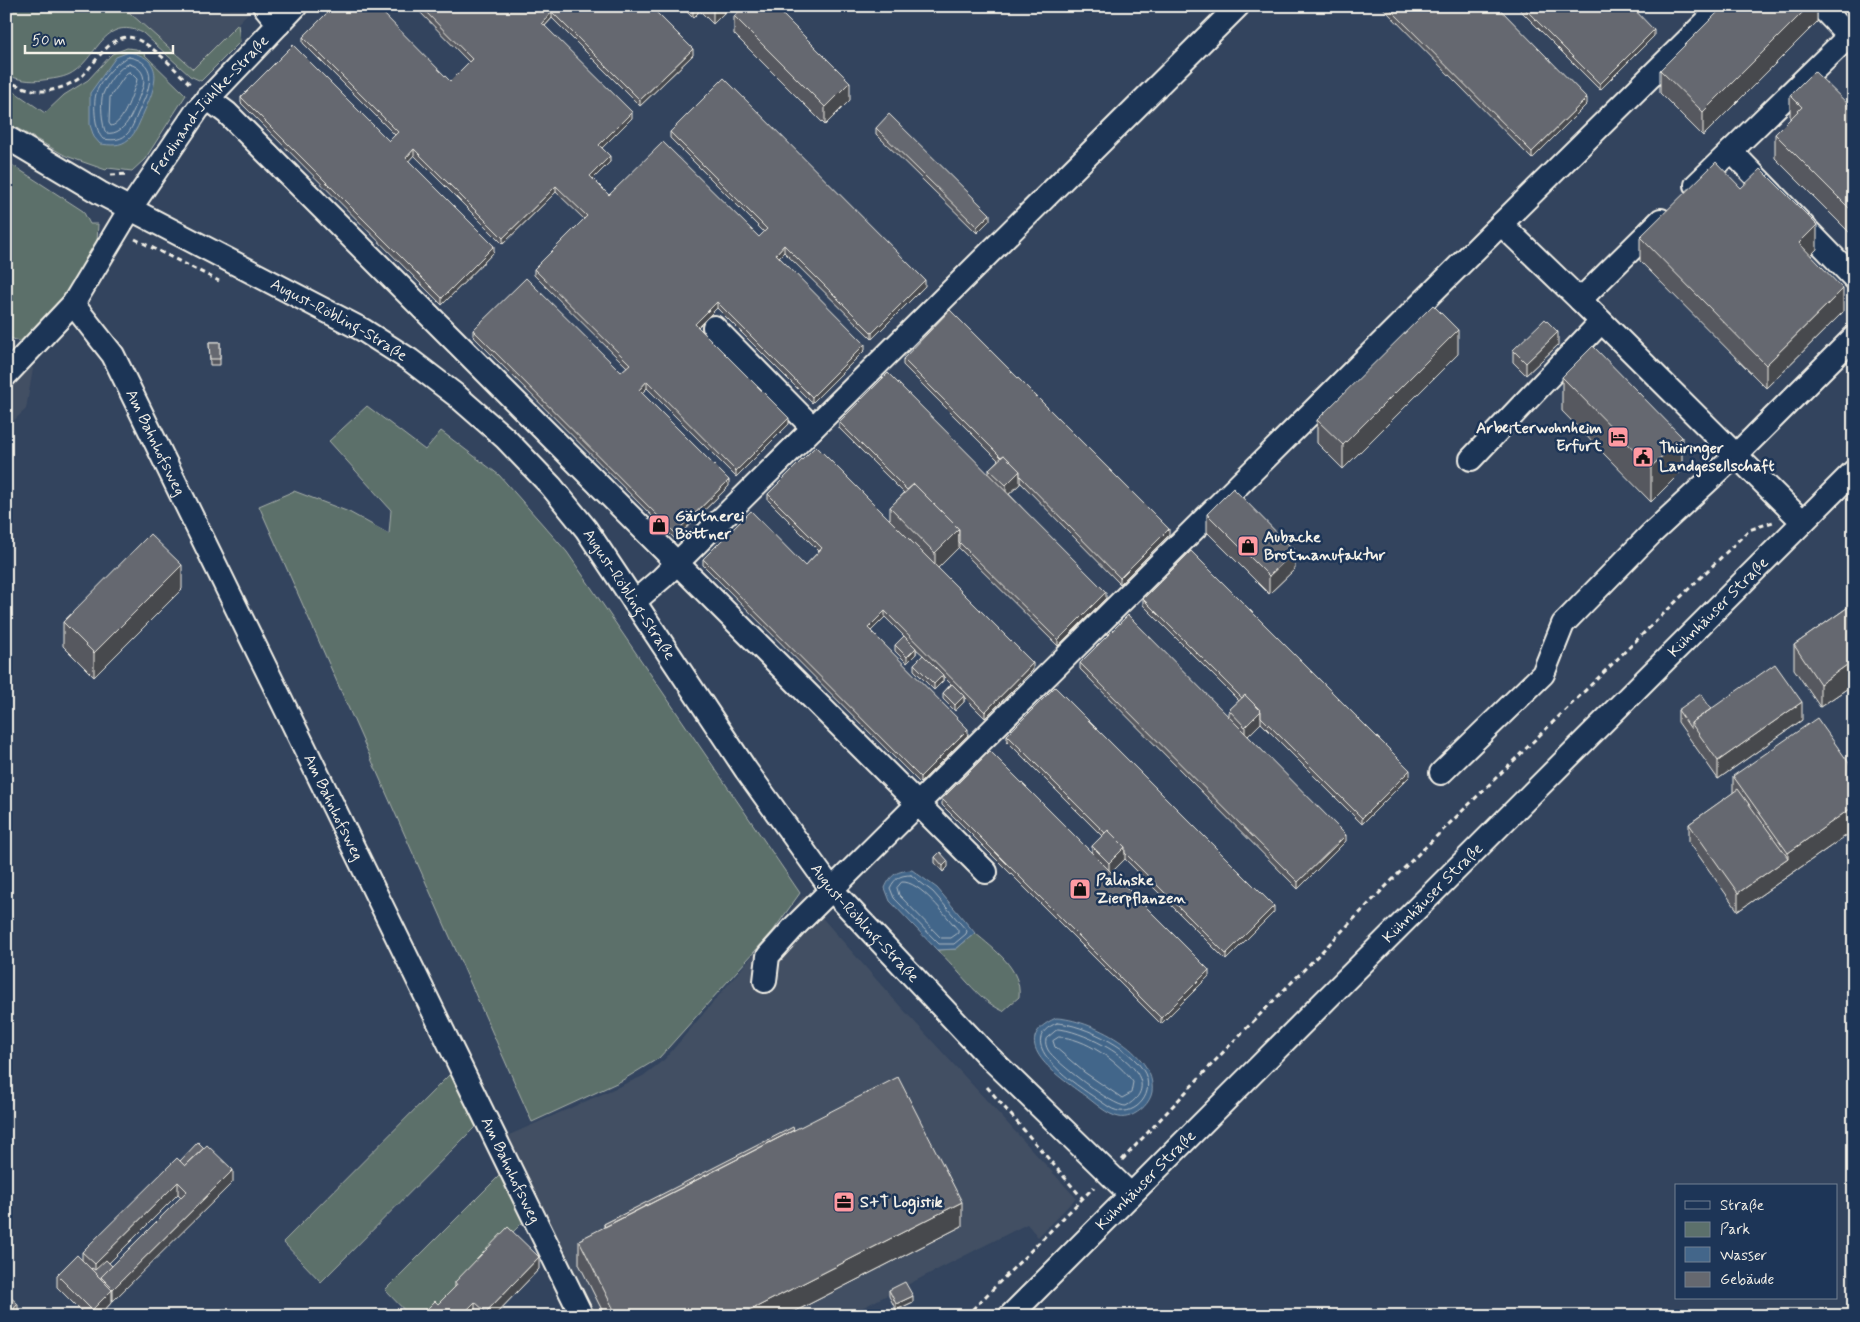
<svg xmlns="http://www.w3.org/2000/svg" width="1860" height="1322" font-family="Mynerve,sans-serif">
	<rect width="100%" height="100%" fill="#33445e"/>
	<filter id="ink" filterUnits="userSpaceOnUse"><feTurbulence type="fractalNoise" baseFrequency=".02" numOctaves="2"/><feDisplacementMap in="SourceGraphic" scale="10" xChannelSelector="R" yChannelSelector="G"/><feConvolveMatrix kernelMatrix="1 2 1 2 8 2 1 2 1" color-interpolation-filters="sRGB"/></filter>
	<g filter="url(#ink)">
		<path fill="#424f63" d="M122,6h133l-62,63z
			M6,340l27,29 -7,40 -20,19z
			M803,896l86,98 187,204 -38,39 -11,-13 -181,92h-253l-86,-180 136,-60 22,-17z"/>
		<path fill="#5c706b" stroke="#a8b0aa" d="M6,6h116l71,63 45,-45 2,18 -39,39 -11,-5 -47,-43c-40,-19 -45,26 -73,41 -8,4 -18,5 -27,6 -12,2 -26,0 -37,-6z
			M127,48l9,1 8,5 42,41 -41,64 -13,12 -24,-3 -2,2 -40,-14 -60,-34v-36l39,27 19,-18 24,-15 24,-26z
			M6,161l77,50 7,13h8l-1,19 -41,71 -33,29 -17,-7z
			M367,406l58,44 16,-19 58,44 68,77 233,341 -27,38 -114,127 -38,23 -89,41 -273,-616 35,-15 55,21 40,22 2,-24 -62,-69z
			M975,933c20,17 47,36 44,64l-16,14c-27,-12 -44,-42 -66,-61l19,-1z
			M454,1070l24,54 -157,158 -38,-40z
			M503,1172l23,47 -97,97h-19l-25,-26z"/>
		<path fill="#43668a" stroke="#8a9eb0" d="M129,52c38,7 26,36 15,60 -4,9 -8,21 -15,27 -9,8 -19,6 -29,5l-6,-7 -4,-12v-32l26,-36z
			M912,870l25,18 38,45 -19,16 -19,1 -47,-49 -5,-13c6,-14 12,-17 27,-18z
			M1056,1018c33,1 101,34 96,74 -2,11 -12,20 -22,24 -3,1 -8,2 -11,1 -12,-2 -25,-15 -35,-22 -25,-18 -80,-54 -28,-77z"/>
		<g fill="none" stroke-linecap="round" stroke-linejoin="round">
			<path stroke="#adb9c2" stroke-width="1" d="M129,57c33,6 19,35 10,54 -4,8 -7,19 -13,24 -7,6 -15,5 -23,4 -8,-7 -10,-35 -7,-45 2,-11 22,-35 33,-37z
				M129,64c12,3 17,11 14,23 -7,16 -15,50 -37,46 -4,-6 -6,-33 -3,-39 4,-10 16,-28 26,-30z
				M130,72l7,7 -1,5c-5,12 -12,39 -25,42l-2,-3 1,-26 17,-24z
				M911,875l22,17 34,39 -1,3 -12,10h-15l-45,-46 -4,-10c5,-10 10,-13 21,-13z
				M902,882c17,-2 45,35 56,48v3l-7,5h-10l-42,-43 -2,-7z
				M1057,1023c26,1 83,28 90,56 5,22 -19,41 -38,28 -20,-14 -104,-63 -52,-84z
				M1058,1029c28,1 119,48 68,77 -13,1 -72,-45 -78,-56 -2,-4 -3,-7 -2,-11z
				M1059,1037c25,0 60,25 74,45l-2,11 -9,5 -38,-26 -29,-25 -2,-6z"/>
			<g stroke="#f4f1e8" stroke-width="26">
				<g id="minor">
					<path d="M264,6l15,18"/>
					<path d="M1820,6l29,30"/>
					<path d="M207,98l20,15 759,759"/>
					<path id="s1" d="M6,137l94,56 263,137 47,30 47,36 48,42 46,48 35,43 160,241 86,120 153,163 146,142"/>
					<path d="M1731,151l123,127"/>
					<path d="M1696,185l153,-149 5,5"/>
					<path d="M1661,220l-81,80 223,222"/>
					<path d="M1501,224l221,-218"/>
					<path id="s2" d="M73,304l40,51 469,961"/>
					<path d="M714,327l99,101"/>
					<path id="s3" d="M6,375l67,-71 57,-95 68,-100 98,-103"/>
					<path d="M1471,459l130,-137"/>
					<path d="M634,602l28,-24 576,-572"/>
					<path d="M1441,773l102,-99 20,-50 88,-90 84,-78 119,-119"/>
					<path d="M765,981l3,-25 26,-29 707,-703 79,76"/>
					<path id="s4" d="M1010,1316l844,-845"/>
				</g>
			</g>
			<path stroke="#f4f1e8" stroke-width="3" stroke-dasharray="5 4" stroke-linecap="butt" d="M6,81c13,5 27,11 41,10 12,-2 26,-7 35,-15 14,-13 31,-47 54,-37 21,9 40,32 56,47
				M111,175l17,-1
				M135,239l84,42
				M987,1087l96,112
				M1122,1160l108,-115 171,-174 348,-341 24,-8
				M966,1316l128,-129"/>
			<use href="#minor" stroke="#1d3557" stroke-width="22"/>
		</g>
		<path fill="#57595f" stroke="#f4f1e8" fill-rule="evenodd" d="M414,6h236l43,49 -53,51 -88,-88 -7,8 87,92 -30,30 8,14 -17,17 16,16 150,42 5,-5 -94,-94v-6l255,154 -53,53 -88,-87 -5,5 86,93 -53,53 -95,-95 -19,19 91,97 -53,53 -89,-89 -5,5 87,93 -54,53 -202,-203v-6l148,42 6,-5 -93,-92v-6l50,-50 -28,-27 -53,52 -89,-89 -6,6 86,91 -52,53 -201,-202v-6l148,44 6,-6 -92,-92v-6l147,44 19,-19z
			M681,6h50l-18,18 -15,-15v4l-5,5z
			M1381,6h116l90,98 -55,55z
			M1516,6h115l23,30 -54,54z
			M1817,6v16l-114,114 -43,-43v-23z
			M734,16l116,84 -25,25 -91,-91z
			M1790,95l64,15v127l-79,-79v-24l15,-15z
			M876,128l114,92 -13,13 -101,-99z
			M1741,188l76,61 -6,6 32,57 -77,76 -126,-127v-24z
			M209,342h11v23h-10z
			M1558,345l-32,30 -13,-13v-12z
			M1458,354l-115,115 -26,-26v-23z
			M903,359l266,176 -49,49 -100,-102v2l-11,10 97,104 -48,48 -100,-99 -20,21 95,102 -48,48 -21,-21v5l-9,9 -12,-12v-6l8,-9 -8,-8v5l-9,9 -20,-20v-6l9,-9 -7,-6v5l-9,9 -12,-12v-6l10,-8 -20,-20 -14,14 97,104 -48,48 -217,-218v-6l102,7 14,-15 -51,-51v-6l122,25v-12l14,-14 -65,-65v-6l150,52v-5l9,-9 -95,-95z
			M1562,377l120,94 -31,31 -89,-91z
			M1207,514l88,55 -26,25 -62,-62z
			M182,589l-88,88 -31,-31v-24z
			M1143,599l267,177 -48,48 -101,-101 -13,13 98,105 -48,48 -218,-220v-6l149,53v-6l10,-9 -96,-96z
			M1854,603v81l-34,23 -26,-38v-24z
			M1711,709l91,11 -84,59 -40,-57v-12z
			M1007,735l267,177 -48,48 -101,-101 -13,13 97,104 -48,48 -219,-219v-6l150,53v-6l10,-10 -95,-95z
			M1854,770v60l-116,81 -49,-69v-18l44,-31v-17z
			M935,857l13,10 -5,5 -8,-9z
			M794,1130l168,96 -176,90h-181l-26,-52v-24l25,-12v-4z
			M180,1161l53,21 -121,118v2l-13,14h-13l-29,-29v-12l25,-15v-8zM178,1194l3,3 -69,69 -3,-3z
			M539,1269l-45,47h-17l-2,-2 -2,2h-53l18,-12 17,-17v-5z
			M889,1290l24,12 -17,8 -7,-14z"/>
		<path fill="#47494e" stroke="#f4f1e8" d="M719,6h12l-18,18v-12z
			M1809,6h8v16l-114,114v-24z
			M698,7v6l-5,5v-6z
			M552,12v6l-10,11v-6z
			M1654,30v6l-54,54v-6z
			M693,49v6l-53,51v-6z
			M850,82v18l-25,25v-18z
			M1587,98v6l-55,55v-7z
			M632,112v6l-33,33v-6z
			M414,149v6l-8,9v-6z
			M610,156v6l-20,20v-6z
			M556,186v6l-53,52v-6z
			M990,214v6l-13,13v-6z
			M1817,225v24l-18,18v-24z
			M784,245v7l-8,8v-6z
			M494,246v6l-52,53v-7z
			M925,280v6l-53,53v-6z
			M1843,289v23l-77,76v-23z
			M717,302v6l-22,22v-6z
			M1458,330v24l-115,115v-24z
			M1558,332v13l-32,30v-12z
			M865,344v6l-53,53v-6z
			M647,381v7l-8,8v-6z
			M789,418v6l-53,53v-6z
			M1682,437v34l-31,31v-35z
			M1020,471v13l-14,13v-12z
			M729,480v6l-54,53v-6z
			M959,529v18l-24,24v-18z
			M1169,529v6l-49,49v-6z
			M1295,551v18l-26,25v-18z
			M182,565v24l-88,88v-24z
			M1106,592v6l-48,48v-6z
			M885,611v6l-17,17v-6z
			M916,648v6l-9,9v-6z
			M1854,660v24l-34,23v-23z
			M1033,663v7l-48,48v-6z
			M943,675v6l-9,9v-6z
			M964,696v6l-9,9v-6z
			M1802,702v18l-84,59v-18z
			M1261,711v12l-16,16v-12z
			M968,729v6l-48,48v-6z
			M1410,770v6l-48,48v-6z
			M1854,806v24l-116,81v-18l50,-35v-5z
			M1346,835v6l-48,48v-7z
			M1125,847v12l-16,16v-12z
			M948,861v6l-5,5v-6z
			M1274,906v6l-48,48v-6z
			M1209,970v6l-48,48v-6z
			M233,1170v12l-120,119v-12z
			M178,1182v12l-83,83v-13z
			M962,1202v24l-176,90h-47z
			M539,1257v12l-45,47h-8v-4z
			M112,1290v12l-13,14h-7v-6z
			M913,1296v6l-17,8v-6z
			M475,1302v12l-2,2h-12z
			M18,1304v12h-11z"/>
		<path fill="#65686f" stroke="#f4f1e8" d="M334,6h42l74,75 22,-22 -52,-53h230l43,43 -53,51 -88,-88 -10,11 90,89 -33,33 11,11 -20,20 19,19 54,-53 96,95 8,-8 -97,-97 54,-54 201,202 -53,53 -88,-88 -8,9 89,90 -53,53 -95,-95 -22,22 94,94 -53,53 -89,-90 -8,9 90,90 -54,53 -202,-203 53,-52 95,94 9,-8 -96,-95 53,-53 -31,-30 -53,52 -89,-89 -8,9 88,88 -52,52 -201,-201 52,-52 96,96 9,-9 -95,-95z
			M687,6h11v1l-5,5z
			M707,6h12l-6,6z
			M745,6h29l76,76 -25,25 -91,-91z
			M1387,6h110l90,92 -55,54z
			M1522,6h109l23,24 -54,54z
			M1724,6h85l-106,106 -43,-42z
			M1814,71l40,39v103l-79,-79 27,-27 -12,-12z
			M889,114l101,100 -13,13 -101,-99z
			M1716,162l25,26 20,-19 56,56 -18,18 44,46 -77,76 -126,-128z
			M1433,305l25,25 -115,115 -26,-25z
			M950,310l219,219 -49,49 -100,-102v-5l-16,-16 -3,2 -98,-98z
			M1545,319l13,13 -32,31 -13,-13z
			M209,342h11v17h-10z
			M1593,346l89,91 -31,30 -89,-90z
			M888,373l218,219 -48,48 -99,-98v-13l-45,-45 -7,6 -68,-68z
			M816,446l217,217 -48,49 -100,-101 -17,17 100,101 -48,48 -217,-218 48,-48 54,55 17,-18 -54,-54z
			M1004,455l16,16 -14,14 -17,-16z
			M914,484l45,45 -24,24 -45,-46z
			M1233,488l62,63 -26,25 -62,-62z
			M150,534l32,31 -88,88 -31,-31z
			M1191,551l219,219 -48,48 -101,-101v-6l-16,-16 -3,3 -99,-99z
			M1854,603v57l-34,24 -26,-39z
			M1128,615l218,220 -48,47 -218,-219z
			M904,636l12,12 -9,9 -12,-12z
			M923,655l20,20 -9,9 -20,-20z
			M1775,664l27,38 -84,59 -27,-38z
			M952,684l12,12 -9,9 -12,-12z
			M1055,687l219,219 -48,48 -101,-101v-6l-17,-17 -3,3 -98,-98z
			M1701,694l10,15 -20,14v6l-13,-19z
			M1245,695l16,16 -16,16 -16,-17z
			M1817,718l37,52v36l-66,47 -55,-77z
			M990,751l219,219 -48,48 -219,-219z
			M1738,789l50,69 -50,35 -49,-69z
			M1108,830l17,17 -16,16 -17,-17z
			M940,852l8,9 -5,5 -8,-9z
			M898,1077l64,125 -223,114h-122l-38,-76z
			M793,1127l1,3 -189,97 -1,-3z
			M198,1142l6,6 -19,18 -5,-5z
			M207,1145l26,25 -120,119 -12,-12 86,-86 -9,-9 -83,82 -13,-12 95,-94 8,8z
			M508,1227l31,30 -53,55 -11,-10 -14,14h-41l15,-15 3,3 19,-19 -2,-3z
			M77,1255l35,35 -20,20 -35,-35z
			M106,1260l6,6 -11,11v2l-10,-10 1,-1 3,2z
			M905,1282l8,14 -17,8 -7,-14z
			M6,1293l12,11 -11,12h-1z"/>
	</g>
	<defs>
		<g id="hotel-square" transform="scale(1.125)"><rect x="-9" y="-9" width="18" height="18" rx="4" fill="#ff9aa2" stroke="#1d3557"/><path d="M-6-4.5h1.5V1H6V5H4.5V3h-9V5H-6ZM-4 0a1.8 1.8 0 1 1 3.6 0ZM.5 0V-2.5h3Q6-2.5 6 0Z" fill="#111"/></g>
		<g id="civic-square" transform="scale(1.125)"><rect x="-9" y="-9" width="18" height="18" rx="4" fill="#ff9aa2" stroke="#1d3557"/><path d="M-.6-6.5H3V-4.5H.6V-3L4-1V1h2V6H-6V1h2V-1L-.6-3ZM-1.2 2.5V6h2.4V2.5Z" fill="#111"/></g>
		<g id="shop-square" transform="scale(1.125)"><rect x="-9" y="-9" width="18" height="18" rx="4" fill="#ff9aa2" stroke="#1d3557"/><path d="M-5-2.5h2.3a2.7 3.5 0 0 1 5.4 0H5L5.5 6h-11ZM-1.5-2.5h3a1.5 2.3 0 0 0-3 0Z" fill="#111"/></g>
		<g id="office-square" transform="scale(1.125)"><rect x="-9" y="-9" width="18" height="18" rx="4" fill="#ff9aa2" stroke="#1d3557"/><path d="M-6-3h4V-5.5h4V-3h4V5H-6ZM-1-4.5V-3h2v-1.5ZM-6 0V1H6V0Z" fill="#111"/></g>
	</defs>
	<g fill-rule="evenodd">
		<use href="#hotel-square" x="1618" y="437"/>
		<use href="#civic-square" x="1643" y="457"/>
		<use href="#shop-square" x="659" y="525"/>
		<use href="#shop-square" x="1248" y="546"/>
		<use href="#shop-square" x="1080" y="889"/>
		<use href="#office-square" x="844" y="1202"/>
	</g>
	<g text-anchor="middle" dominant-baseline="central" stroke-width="5" stroke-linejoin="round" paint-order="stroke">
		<g font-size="16" fill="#f4f1e8" stroke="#1d3557">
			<text stroke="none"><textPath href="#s3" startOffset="340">Ferdinand-Jühlke-Straße</textPath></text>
			<text stroke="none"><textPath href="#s1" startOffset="380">August-Röbling-Straße</textPath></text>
			<text stroke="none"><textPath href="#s2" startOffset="162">Am Bahnhofsweg</textPath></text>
			<text stroke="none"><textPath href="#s1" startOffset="785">August-Röbling-Straße</textPath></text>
			<text stroke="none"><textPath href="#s4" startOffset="1002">Kühnhäuser Straße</textPath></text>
			<text stroke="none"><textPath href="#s2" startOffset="568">Am Bahnhofsweg</textPath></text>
			<text stroke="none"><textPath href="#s4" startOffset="598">Kühnhäuser Straße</textPath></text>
			<text stroke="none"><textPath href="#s1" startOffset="1190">August-Röbling-Straße</textPath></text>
			<text stroke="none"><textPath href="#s2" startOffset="972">Am Bahnhofsweg</textPath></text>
			<text stroke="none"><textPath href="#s4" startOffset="192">Kühnhäuser Straße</textPath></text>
		</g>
		<g font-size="16" font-weight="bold" fill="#f4f1e8" stroke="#1d3557" text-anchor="start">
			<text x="1602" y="428" text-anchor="end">Arbeiterwohnheim<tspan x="1602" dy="18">Erfurt</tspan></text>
			<text x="1659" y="448">Thüringer<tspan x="1659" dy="18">Landgesellschaft</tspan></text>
			<text x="675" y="516">Gärtnerei<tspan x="675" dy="18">Böttner</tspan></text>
			<text x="1264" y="537">Aubacke<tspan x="1264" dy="18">Brotmanufaktur</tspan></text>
			<text x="1096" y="880">Palinske<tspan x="1096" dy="18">Zierpflanzen</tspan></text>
			<text x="860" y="1202">S+T Logistik</text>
		</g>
	</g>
	<rect width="1860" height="1322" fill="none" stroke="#1d3557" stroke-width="25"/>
	<rect x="12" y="12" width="1835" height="1297" fill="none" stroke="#f4f1e8" stroke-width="2" filter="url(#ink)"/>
	<rect x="1675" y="1184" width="162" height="115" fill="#1d3557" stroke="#738091"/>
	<rect x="1685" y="1201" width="25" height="8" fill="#1d3557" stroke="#738091"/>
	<text x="1720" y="1210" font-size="15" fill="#f4f1e8">Straße</text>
	<rect x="1685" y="1222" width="25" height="15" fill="#5c706b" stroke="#738091"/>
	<text x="1720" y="1234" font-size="15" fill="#f4f1e8">Park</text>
	<rect x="1685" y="1247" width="25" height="15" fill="#43668a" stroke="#738091"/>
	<text x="1720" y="1260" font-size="15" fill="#f4f1e8">Wasser</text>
	<rect x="1685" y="1272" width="25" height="15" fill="#65686f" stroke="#738091"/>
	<text x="1720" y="1284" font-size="15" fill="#f4f1e8">Gebäude</text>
	<path d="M25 45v8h148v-8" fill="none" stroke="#f4f1e8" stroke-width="2.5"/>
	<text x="32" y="45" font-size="15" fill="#f4f1e8" stroke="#1d3557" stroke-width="4" paint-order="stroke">50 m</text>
</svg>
